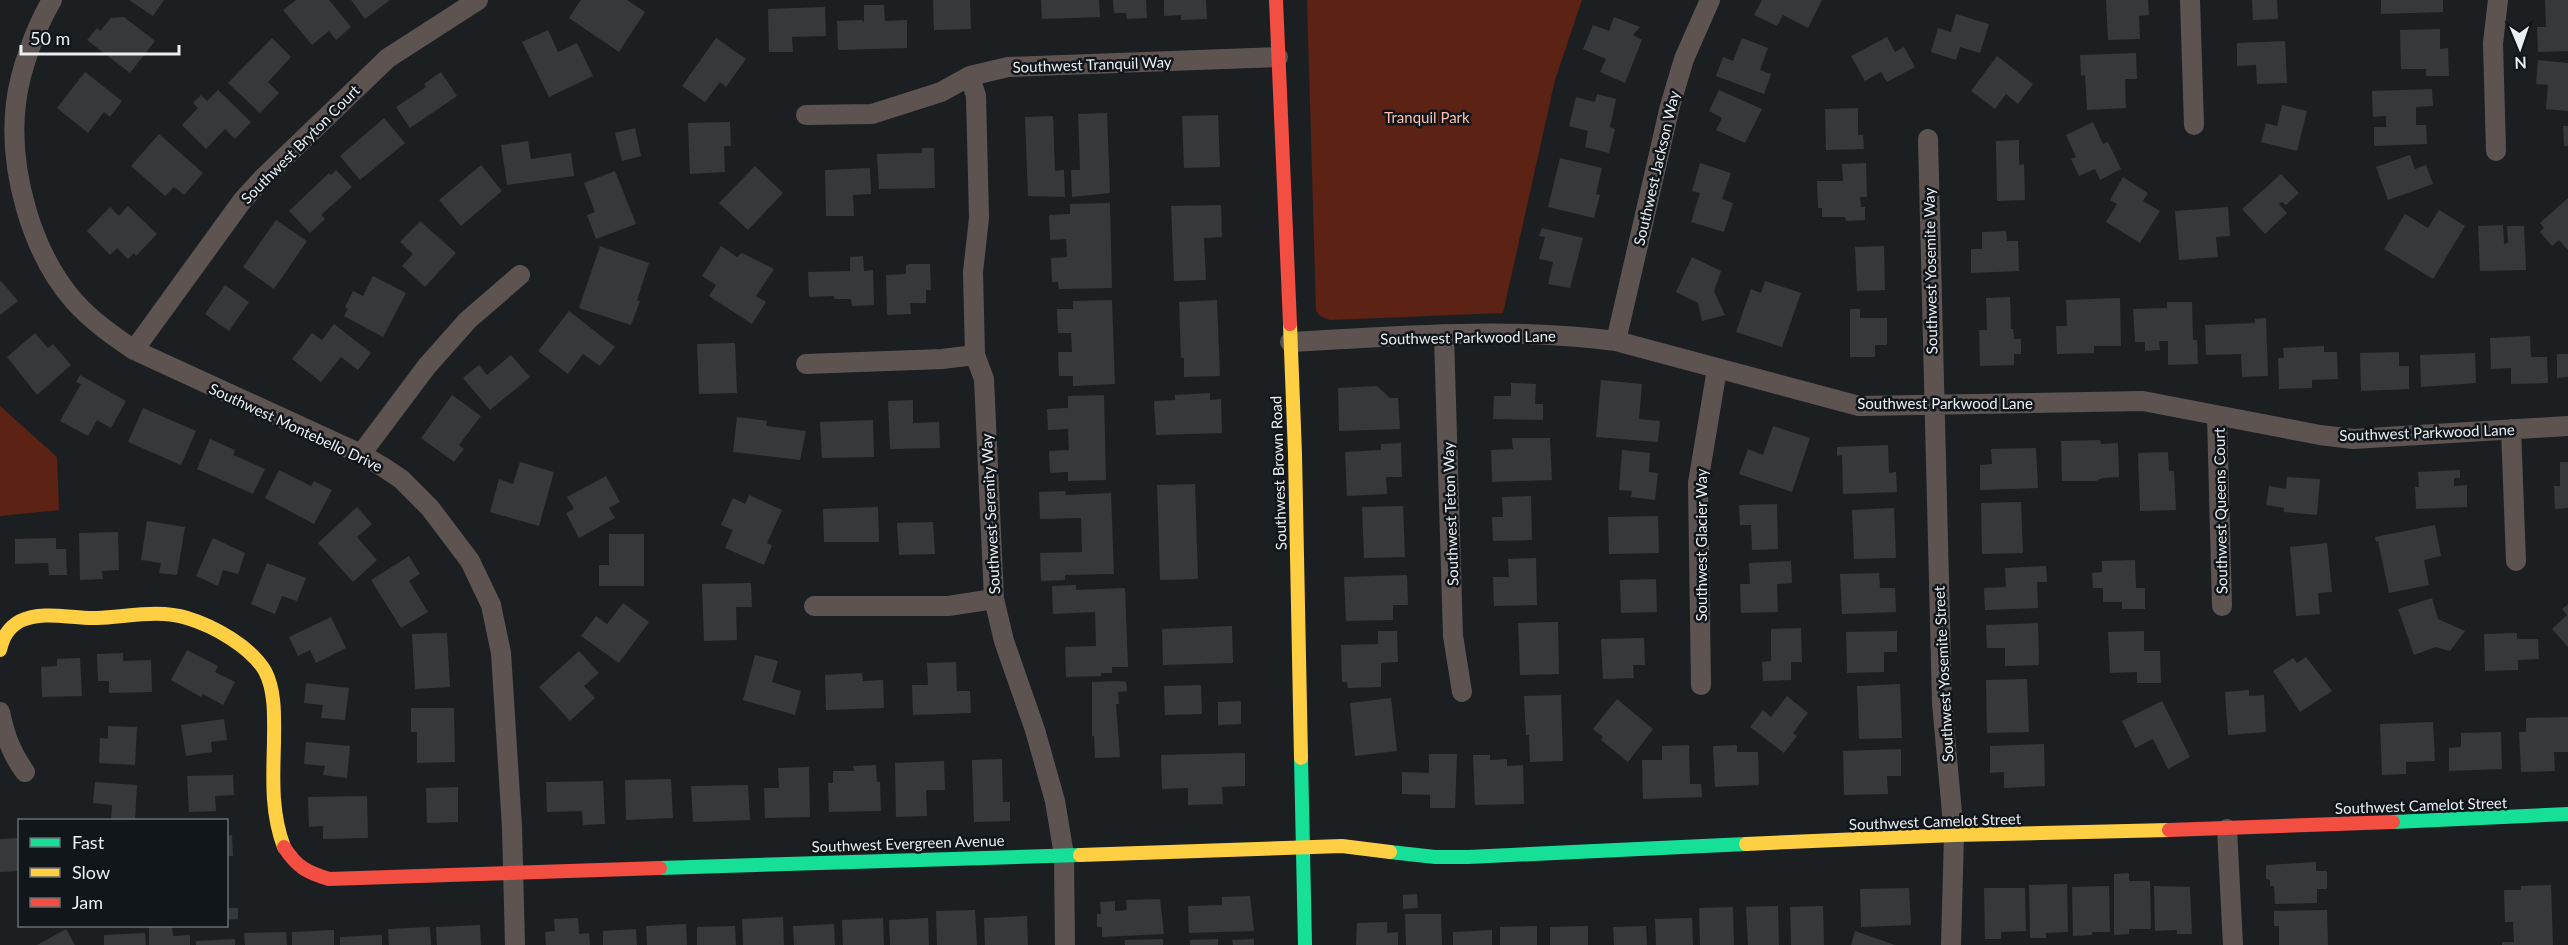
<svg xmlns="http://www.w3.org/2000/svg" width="2568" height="945" font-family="Lato,sans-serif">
	<rect width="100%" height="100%" fill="#1c1f22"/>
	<path fill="#5c2214" d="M1307,0h275l-27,80 -52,233 -173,7 -10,-4 -4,-5z
		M0,406l57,51 2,53 -59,6z"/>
	<path fill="#36393b" d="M129,0h35l-11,16z
		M296,0h33l22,27 -15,13 -7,-9 -17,14 -29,-35z
		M351,0h39l-25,19z
		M581,0h46l18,12 -26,40 -50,-34z
		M933,0h37l1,29 -37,1z
		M1041,0h58l1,17 -58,2z
		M1113,0h33l1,18 -20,1 -1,-6h-12z
		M1164,0h42l1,19 -26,1v-5l-17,1z
		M1762,0h60l-14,28 -25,-13 -6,11 -23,-11z
		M2106,0h42l1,15 -10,1 1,23 -32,1z
		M2252,0h25l1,19 -25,1z
		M2381,0h62v12l-62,2z
		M2545,0h23v51l-30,1 -1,-25h9z
		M864,5h20l1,16 22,-1v28l-69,2 -1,-29 25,-1 2,2z
		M825,7l1,29 -34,1 1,15h-24l-1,-43z
		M1956,14l33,10 -9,29 -20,-6 -4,13 -25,-8 7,-24 13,4z
		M124,17l31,24 -25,32 -43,-33 10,-12 3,3 11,-13z
		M1614,17l26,10 -7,8 9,5 -17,43 -25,-11 6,-13 -23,-10 10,-24 16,6z
		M2440,29v20l8,-1 1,28h-23v-7h-25l-1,-39z
		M548,30l10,22 19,-9 16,33 -44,21 -27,-55z
		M1887,37l8,15 9,-5 11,20 -28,15 -6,-10 -16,9 -14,-25z
		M272,38l19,19 -23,25 11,11 -19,20 -32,-30z
		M716,38l30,21 -20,28 -6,-5 -15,20 -23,-16z
		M1742,38l26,10 -8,22 11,4 -7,20 -48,-18 7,-19 10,4z
		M2285,41l2,42 -30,1 -1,-19 -19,1v-23z
		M2136,53l1,26h-12l1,29 -39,2 -2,-35 -4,1 -1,-21z
		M1997,56l36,28 -15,20 -12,-10 -11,15 -24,-18z
		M2538,60l30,3v48l-22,-2 2,-24 -12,-1z
		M85,72l37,29 -12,16 -6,-5 -16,21 -31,-25z
		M441,72l16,24 -47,32 -14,-21 30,-20 -2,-3z
		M2432,89l1,17 -17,1v18h10l1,19 -53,2v-19h12v-11l-13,1 -1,-26z
		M218,90l33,32 -16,17 -10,-10 -19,20 -24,-24 16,-17 -5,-5 8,-8 6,6z
		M1719,90l43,19 -17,34 -29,-13 6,-12 -13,-7z
		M1597,94l19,5 -6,28 5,2 -6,24 -24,-6 3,-16 -19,-5 7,-29 19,5z
		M2282,105l25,6 -10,40 -36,-9 5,-19 11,3z
		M1858,108v27h5l1,14 -38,1 -1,-41z
		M1107,113l3,80 -38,4 -1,-27h9l-2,-56z
		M1218,115l2,52 -36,1 -2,-52z
		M1053,116l2,55 9,-1 1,27 -37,-1 -3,-79z
		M384,118l21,25 -45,37 -20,-24z
		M730,122l1,24h-7l1,26 -35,2 -2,-51z
		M2093,122l10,22 5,-2 13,27 -21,11 -5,-11 -16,7 -8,-17 5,-2 -10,-22z
		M2563,126h5v20h-4z
		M635,128l6,28 -19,5 -7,-28z
		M159,134l44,39 -19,22 -10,-8 -9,9 -34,-30z
		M2019,140v25l5,-1 1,36 -28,1 -1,-60z
		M528,141l3,18 40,-6 3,23 -67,9 -6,-40z
		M922,148h12l1,40 -56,1 -2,-35 45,-1z
		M2410,155l5,14 11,-4 7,19 -45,16 -12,-33z
		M1560,158l42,10 -6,26 4,1 -6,23 -46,-11z
		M1700,163l31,10 -9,26 11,4 -9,29 -33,-10 9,-29 -8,-2z
		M1866,163l1,34h-7l1,10h4v13l-19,1 -1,-4h-23v-9h-4l-1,-27h26l-1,-17z
		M481,165l21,26 -41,35 -22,-26z
		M755,166l28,27 -35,37 -29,-27z
		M870,168l1,26 -18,1 1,21h-28l-1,-46z
		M336,170l16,17 -31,28 4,4 -15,14 -21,-22 40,-38 2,2z
		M615,171l21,53 -40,15 -9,-24 8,-3 -11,-29z
		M2281,174l18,19 -13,12 -4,-3 -3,2 8,9 -22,21 -23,-25z
		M2123,177l25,16 -5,8 17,10 -20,32 -34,-21 11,-18 -7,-4z
		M2568,198v52l-9,-10 -7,6 -12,-14 4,-4 -4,-5z
		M1110,203l2,85 -53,1 -1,-7h-6l-1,-24 16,-1 -1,-18 -16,1 -1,-25 21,-1v-10z
		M1221,205l1,32 -18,1 2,42 -32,1 -3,-75z
		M128,206l29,28 -21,22 -2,-3 -6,6 -11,-11 -7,7 -23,-24 23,-24 9,9z
		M2228,207l2,29 -14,1 2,20 -39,3 -4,-49z
		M2439,210l26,16 -32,53 -49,-30 21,-35 23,14z
		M276,220l31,21 -33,48 -31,-22z
		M420,221l36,32 -31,34 -23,-21 11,-12 -13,-12z
		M2503,225l1,19 4,-1 -1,-17h17l2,44 -46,1 -2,-45z
		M1542,228l41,10 -13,50 -22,-4 5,-22 -14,-3 6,-22 -6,-1z
		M2006,231l1,10h11l1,30 -48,2v-24h11v-17z
		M600,246l49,17 -12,37 3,1 -9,24 -52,-17z
		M721,246l16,11 5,-4 32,16 -18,27 10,6 -14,22 -43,-28 7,-11 -14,-9z
		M1884,246l1,44 -28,1 -2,-44z
		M863,256l1,15 9,-1 1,35 -22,1 -1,-7h-17v-3l-25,1 -1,-25 42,-1v-14z
		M1692,257l29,14 -7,20 11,24 -23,6 -4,-18 -22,-11z
		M909,264h21l1,26h-5v13h-16l1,11 -24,1 -1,-40 20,-1v-9z
		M373,276l33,17 -23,44 -39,-21 4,-7 -3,-2 8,-16 10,5z
		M1,281l17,20 -18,14v-33z
		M1765,281l36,12 -19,54 -46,-15 15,-43 10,4z
		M225,285l24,17 -20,29 -24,-17z
		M2010,297l1,32h2l1,10h7v15h-7v11l-34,1 -1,-36h8l-1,-32z
		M2120,298l1,48h-27v7l-37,1 -1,-28h11l-1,-26z
		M1112,300l3,84 -42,2v-10h-14l-1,-24h14l-1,-19h-13l-1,-24h16v-8z
		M1217,300l3,76 -36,1v-19h-3l-2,-56z
		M2167,302h25l1,38h4l1,24 -30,1v-24h-9l1,9 -15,1v-9h-10l-2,-33 34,-1z
		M1850,309h10v9h27v27h-12v12h-25z
		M569,311l46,36 -15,19 -17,-12 -15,20 -30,-23z
		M2266,318l2,58 -26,1 -1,-23 -35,1 -1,-30 50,-2v-4z
		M334,324l37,29 -13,17 -17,-13 -20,25 -29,-23 20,-26 10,7z
		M35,333l13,15 5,-4 18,21 -34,30 -30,-38z
		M2530,336l1,21h16l1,26 -37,1v-16l-20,1 -1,-31z
		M735,343l2,50 -38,1 -2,-50z
		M2324,346v6h13l1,27 -26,1v8l-33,1 -1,-31h6l-1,-10z
		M2399,352v14h10v23l-48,2 -1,-38z
		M2475,353l1,30 -55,4 -1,-32z
		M2557,354h11v23l-11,1z
		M511,355l19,22 -40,33 -27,-32 16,-13 8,10z
		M80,375l46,26 -15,27 -14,-8 -9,16 -28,-15 21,-37 -5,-2z
		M1601,380l41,4 -3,35 21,2 -2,21 -62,-5z
		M1511,383l25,1 -1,20h8v16l-50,-1 1,-23h17z
		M1377,386l13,12h8l2,31 -61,2 -1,-43z
		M1210,393v7l11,-1 1,34 -66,2 -2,-34 21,-1v-5z
		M452,395l29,21 -22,29 5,4 -10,13 -33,-24z
		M1104,395l2,85 -38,1v-9l-18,1 -1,-22 20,-1 -1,-21 -20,1 -1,-21 21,-1v-12z
		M913,400v23l26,-1 1,26 -50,1 -2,-48z
		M143,408l53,23 -15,34 -53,-23z
		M737,417l30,4 -1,5 40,5 -6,29 -67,-8z
		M873,420l1,37 -52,1 -2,-36z
		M1773,426l37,12 -18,54 -53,-18 9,-25 15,6z
		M1512,438h38l2,42 -60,2 -1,-32 22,-1z
		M210,439l25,11 -2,5 32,14 -12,25 -56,-25z
		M2100,440l1,4 17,-1 1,34 -17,1 -6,3h-34l-1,-40z
		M1401,443l1,34h-16l1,17 -40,2 -2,-44 36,-2v-6z
		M1888,445l1,28 7,-1 1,20 -54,2 -1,-39 -5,1v-9z
		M2036,448l2,40 -58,2v-25l12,-1 -1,-15z
		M1622,450l28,3 -1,19 9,1 -3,27 -24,-3 1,-6 -13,-1z
		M2168,452l1,19h5l2,39 -36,1 -2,-58z
		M520,462l34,10 -15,54 -49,-14 9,-33 14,5z
		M2560,462h8v46l-13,1 -1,-23h6z
		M279,470l32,16 3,-5 18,9 -18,34 -49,-26z
		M2460,470v8h-6v8l13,-1v22l-51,2 -1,-22h4l-1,-15z
		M606,476l14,26 -11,6 6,10 -36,20 -13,-25 8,-4 -7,-12z
		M2287,477l33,2 -3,36 -33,-3v-4l-18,-3 3,-19 17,3z
		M1195,484l3,95 -38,1 -3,-95z
		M1065,491l1,4 45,-2 3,81 -49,1v5l-24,1 -1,-28 42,-1 -1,-34 -41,1 -1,-27z
		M749,495l33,15 -15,33 5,2 -8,20 -39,-17 8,-18 -12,-5 12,-27 12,6z
		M1531,496l1,44 -39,1 -1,-24h11l-1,-20z
		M2021,502l2,51 -41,1 -1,-51z
		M1777,504l1,45 -26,1 -1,-25h-11l-1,-20z
		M1403,506l2,51 -41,1 -2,-51z
		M357,507l15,17 -15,13 20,23 -24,22 -35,-39z
		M878,507l1,35h-55l-1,-33z
		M1894,508l2,50 -42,1 -2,-49z
		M1658,516l1,37 -50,1 -1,-37z
		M147,521l38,6 -8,48 -18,-2 2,-10 -20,-3z
		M933,522l2,32 -36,1 -2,-32z
		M2435,525l6,31 -17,4 5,25 -40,8 -11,-52 -2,1 -1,-5z
		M118,532l1,38 -17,1 1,8 -23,1 -1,-47z
		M609,534h35v52h-45v-21h10z
		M56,538v11h10l1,26h-18l-1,-12 -33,1v-25z
		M213,538l32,15 -7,21 -15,-4 -5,16 -22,-10z
		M2327,543l5,49 -14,1 2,21 -24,2 -6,-69z
		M409,556l11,18 -11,7 19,31 -27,16 -30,-48z
		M1536,558l1,47 -43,1 -1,-29h16l-1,-18z
		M2135,560l1,28h9v21h-23v-7h-19v-14h-10l-1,-15 10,-1v-11z
		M1791,561l1,22 -15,1 1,28 -37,1 -1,-29h10l-1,-21z
		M267,563l39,15 -9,23 -15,-5 -7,18 -24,-10z
		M2046,566l1,16h-10l1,26 -53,2 -1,-22 22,-1 -1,-19z
		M1879,573l1,15h15l1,24 -54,2 -2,-40z
		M1407,575l1,30h-15v15l-47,1 -2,-44z
		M1656,579l1,33 -36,1 -1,-33z
		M751,583l1,24h-16l1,33 -33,1 -2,-57z
		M1076,585v5l49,-2 3,79h-16v6h-11v3l-35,1 -1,-30 31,-1 -1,-34 -42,2 -1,-28z
		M2432,598l6,21 27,12 -15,20 -14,-4 -22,8 -16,-46z
		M623,603l26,19 -30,41 -38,-27 15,-20 11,8z
		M2568,604v43l-16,-18 15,-14 -5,-6z
		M331,617l15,31 -30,15 -6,-13 -12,6 -9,-19z
		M1558,622l1,52 -39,1 -2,-52z
		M2038,623l1,42 -34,1v-18h-18l-1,-23z
		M1232,626l1,37 -70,2 -1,-36z
		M1801,628l1,34h-11v18l-28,1 -1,-19 9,-1v-32z
		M1378,631h19l1,31 -17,1v24l-33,1 -1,-6h-5l-1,-37 37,-1z
		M1897,631v21h-13v20l-37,1 -1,-41z
		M2144,631v20h16l1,32h-24v-11l-27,1 -2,-41z
		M447,633l3,54 -35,2 -3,-55z
		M2517,633v6h21l1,20 -21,1v10l-33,1 -1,-37z
		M1644,638l1,27h-12l1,13 -31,1 -2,-40z
		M187,650l31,16 -3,6 20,10 -12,23 -20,-11 -2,3 -30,-17z
		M579,651l20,22 -15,13 11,12 -25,23 -31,-34z
		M123,653v8l28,-1 1,32 -43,1v-12h-11l-1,-27z
		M755,655l23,6 -6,21 29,9 -6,24 -52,-15z
		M2306,657l26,34 -32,21 -27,-41 20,-13 4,5z
		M80,658l2,38 -40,1 -1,-30 16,-1v-7z
		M956,662l1,29h13l1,22 -58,2 -1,-30h16l-1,-22z
		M862,673l1,8 20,-1 1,28 -58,2 -1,-35z
		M2027,679l2,53 -42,1 -1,-53z
		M1118,681l8,1 1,9 -9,1 1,12h-3l4,53 -25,1 -1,-22h-2v-54z
		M306,683l43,5 -4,32 -24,-2 2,-13 -19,-2z
		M1900,684l2,54 -43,1 -2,-53z
		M1201,685l1,29 -37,1 -1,-29z
		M2249,690v6l15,-1 2,37 -38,3 -3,-43z
		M1561,695l2,66 -33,1 -1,-27h-3l-2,-39z
		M1787,696l21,17 -15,20 4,3 -13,17 -34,-26 13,-17 8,7z
		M1391,698l6,53 -42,5 -5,-53z
		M1617,699l36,30 -25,33 -27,-22 2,-3 -10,-8z
		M1241,701v23l-23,1v-23z
		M2162,701l28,56 -22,12 -15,-30 -18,9 -13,-27z
		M411,708h43l1,54 -38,1v-31h-6z
		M2568,717v35h-14l1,19 -34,1 -2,-40h7v-14z
		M224,719l3,21 -16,2 1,10 -26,4 -5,-31z
		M2433,722l2,39 -29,1v12l-24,1 -2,-51z
		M108,726l29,1 -2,38 -36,-2 1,-25 8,1z
		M2501,732l1,37 -53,2v-23l12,-1v-14z
		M306,742l44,4 -3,32 -24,-3 2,-9 -21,-2z
		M2044,744l1,42 -41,2v-16l-14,1v-27z
		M1689,745l1,39h11l1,13 -59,2 -1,-39h20v-14z
		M1737,745v7h21l1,33 -44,2 -2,-41z
		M1901,749v27h-14l1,18 -44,1 -1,-44z
		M1245,753v33l-23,1 1,17 -35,1v-17l-26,1 -1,-34z
		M1429,754h28l-2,54h-25v-13l-28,-1v-22l27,1z
		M1473,755h17v5l17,-1v7l16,-1 1,39 -49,1z
		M1002,759l1,43h7v19l-36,1 -2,-62z
		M944,761l1,29h-19l1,26 -31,1 -1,-54z
		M876,765l1,17h3l1,29 -52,1 -1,-29h5v-12h21l-1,-5z
		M809,767l1,50 -45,1 -1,-30h15l-1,-20z
		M233,775l1,20 -19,1 1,15 -27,1 -2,-36z
		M671,779l2,39 -47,2 -1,-40z
		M603,781l2,43 -22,1 -1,-14 -35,1 -1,-30z
		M95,782l42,3 -2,35h-24l1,-15 -19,-2z
		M748,785l2,35 -57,2 -2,-36z
		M458,787v35l-31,1 -1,-35z
		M367,796l1,42 -45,1v-13l-14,1 -1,-30z
		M232,835l1,21h-7v-20z
		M20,838v33l-20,1v-33z
		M2316,862v9h11v18h-10v14l-42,1 -1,-18h-4v-6l-4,-1v-14z
		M2129,873v8h21l1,48h-22v5l-15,1v-61z
		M2067,884l1,48 -22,1v5h-16l-1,-53z
		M2551,885l2,60h-51v-3h12l-1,-20h-8l-1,-32h17v-4z
		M2109,886l1,46h-18v3l-19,1 -1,-49z
		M2154,886l36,1 2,47h-15v-4l-22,1z
		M1909,888l2,37 -50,2 -1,-38z
		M1984,888h41l1,43 -25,1v7h-16z
		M1417,894l1,14 -15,1v-14z
		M1250,896l4,35 -65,2 -1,-27 34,-1v-8z
		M1160,899l4,35 -62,3v-10h-5v-13h4l-1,-12 15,-1v10l12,-1 -1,-10z
		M1778,906l1,39h-31l-2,-38z
		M1823,906l1,39h-33l-1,-38z
		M1733,907l1,38h-34l-1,-37z
		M226,908h12v11l-12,1z
		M975,910l2,35h-40l-1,-34z
		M2327,910l1,35h-49v-19h-5v-15z
		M1405,914h36l1,31h-36z
		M1027,916l1,29h-43l-1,-27z
		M783,917l1,28h-41l-1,-26z
		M578,918l1,16 10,-1 1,12h-44l-1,-13 10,-1 -1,-12z
		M883,918l1,27h-41l-1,-25z
		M928,918l1,27h-39l-1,-25z
		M1692,918l1,27h-37l-1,-26z
		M1387,922v11l11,-1v13h-42l1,-22z
		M686,924l1,21h-40l-1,-19z
		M834,924l1,21h-41l-1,-19z
		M480,925l1,20h-44l-1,-18z
		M149,926h23l1,10 17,-1v10h-41z
		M735,926l1,19h-39v-18z
		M1537,926v19h-37v-18z
		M1588,926v19h-38v-18z
		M1646,926l1,19h-33l-1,-18z
		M430,927l1,18h-42l-1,-16z
		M66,929l9,16h-38z
		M636,929l1,16h-34v-14z
		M334,930v15h-42v-13z
		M1492,930v15h-39v-13z
		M1855,931l40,14h-44z
		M286,932l1,13h-42l-1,-12z
		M145,933l1,12h-42v-10z
		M382,935v10h-42v-8z
		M235,939v6h-39v-4z
		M1163,939v6h-38v-5z
		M1218,939v6h-28v-5z
		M1254,939v6h-21l-1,-5z"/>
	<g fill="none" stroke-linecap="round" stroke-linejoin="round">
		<path stroke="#5d5452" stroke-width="20" d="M52,0c-17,29 -32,70 -36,103 -8,65 15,149 58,198 18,20 38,34 60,49l227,104 22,13 18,12 29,29 40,53 21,44 10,48 11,174 3,118
			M2190,0l4,125
			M970,76l6,20 3,122 -6,54 2,83 9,24 10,220 10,42 31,89 20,71 9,54 1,90
			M806,115l66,-1 69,-22 29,-16 38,-9 270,-10
			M1928,139l14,564 12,132 -3,110
			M2496,151l-3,-108 5,-43
			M1444,336l9,300 9,56
			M1616,341l54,-235 14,-47 26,-59
			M1290,342c108,-6 220,-15 326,-1l243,65 284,-5 177,34 33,4 215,-13
			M134,350l108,-149 21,-23 125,-120 90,-58
			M806,364l136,-5 33,-4
			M2217,416l5,190
			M2511,429l5,132
			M361,454l66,-88 41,-46 52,-45
			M814,606h134l46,-7
			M1701,685l-3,-202 19,-114
			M0,712c5,23 11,41 25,60
			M2227,829l6,116"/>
		<path stroke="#16e098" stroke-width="14" d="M1301,758l4,187
			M2393,822l175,-8
			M1390,852l45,5h33l278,-13
			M660,868l420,-13"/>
		<path stroke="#ffcf43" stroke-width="14" d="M1290,324l5,130 6,304
			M0,650c3,-13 8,-22 20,-29 24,-11 52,-2 77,-3 29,-1 62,-9 90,0 27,8 64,29 78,53 11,21 9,49 9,72 -1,35 -3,70 10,104
			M1746,844l208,-9 215,-5
			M1080,855l262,-9 48,6"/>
		<path stroke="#f24e42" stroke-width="14" d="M1276,0l14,324
			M2169,830l224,-8
			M284,847c13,20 22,25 45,32l331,-11"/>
	</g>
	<g text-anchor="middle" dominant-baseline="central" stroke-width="5" stroke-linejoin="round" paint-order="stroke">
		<g font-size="15" fill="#ebeff2" stroke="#11161b">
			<text transform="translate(1092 64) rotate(-2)">Southwest Tranquil Way</text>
			<text transform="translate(300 144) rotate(-45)">Southwest Bryton Court</text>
			<text transform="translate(1656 168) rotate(-77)">Southwest Jackson Way</text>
			<text transform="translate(1930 271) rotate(-91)">Southwest Yosemite Way</text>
			<text transform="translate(1468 337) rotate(-1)">Southwest Parkwood Lane</text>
			<text x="1945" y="403">Southwest Parkwood Lane</text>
			<text transform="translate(296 427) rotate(25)">Southwest Montebello Drive</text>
			<text transform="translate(2427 432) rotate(-2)">Southwest Parkwood Lane</text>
			<text transform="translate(1278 473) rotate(-92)">Southwest Brown Road</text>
			<text transform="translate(2220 511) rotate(-91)">Southwest Queens Court</text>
			<text transform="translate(990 514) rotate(-93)">Southwest Serenity Way</text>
			<text transform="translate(1450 514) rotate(-92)">Southwest Teton Way</text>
			<text transform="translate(1701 545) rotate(-90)">Southwest Glacier Way</text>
			<text transform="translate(1943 674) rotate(-93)">Southwest Yosemite Street</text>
			<text transform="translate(2421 805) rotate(-2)">Southwest Camelot Street</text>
			<text transform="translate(1935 821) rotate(-2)">Southwest Camelot Street</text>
			<text transform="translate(908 843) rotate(-2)">Southwest Evergreen Avenue</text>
		</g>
		<g font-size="15" fill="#ffbead" stroke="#11161b">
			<text x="1427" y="117">Tranquil Park</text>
		</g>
	</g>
	<rect x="18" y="819" width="210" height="108" fill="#11161b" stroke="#686d71" stroke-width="1.5"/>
	<rect x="30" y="838" width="30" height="9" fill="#16e098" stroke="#686d71" stroke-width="1.5"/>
	<text x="72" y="849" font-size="18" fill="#ebeff2">Fast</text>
	<rect x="30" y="868" width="30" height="9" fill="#ffcf43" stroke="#686d71" stroke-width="1.5"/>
	<text x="72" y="879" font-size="18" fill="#ebeff2">Slow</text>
	<rect x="30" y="898" width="30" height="9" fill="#f24e42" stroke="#686d71" stroke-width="1.5"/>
	<text x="72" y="909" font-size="18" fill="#ebeff2">Jam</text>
	<g transform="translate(2520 48) rotate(178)" stroke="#11161b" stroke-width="4.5" paint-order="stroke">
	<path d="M0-4.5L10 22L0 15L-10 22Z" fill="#ebeff2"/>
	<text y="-9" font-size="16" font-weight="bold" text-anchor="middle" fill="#ebeff2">N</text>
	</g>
	<path d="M21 45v9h158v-9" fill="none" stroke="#ebeff2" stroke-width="3"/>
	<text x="30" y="45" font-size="18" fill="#ebeff2" stroke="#11161b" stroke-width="4.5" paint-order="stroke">50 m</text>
</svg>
